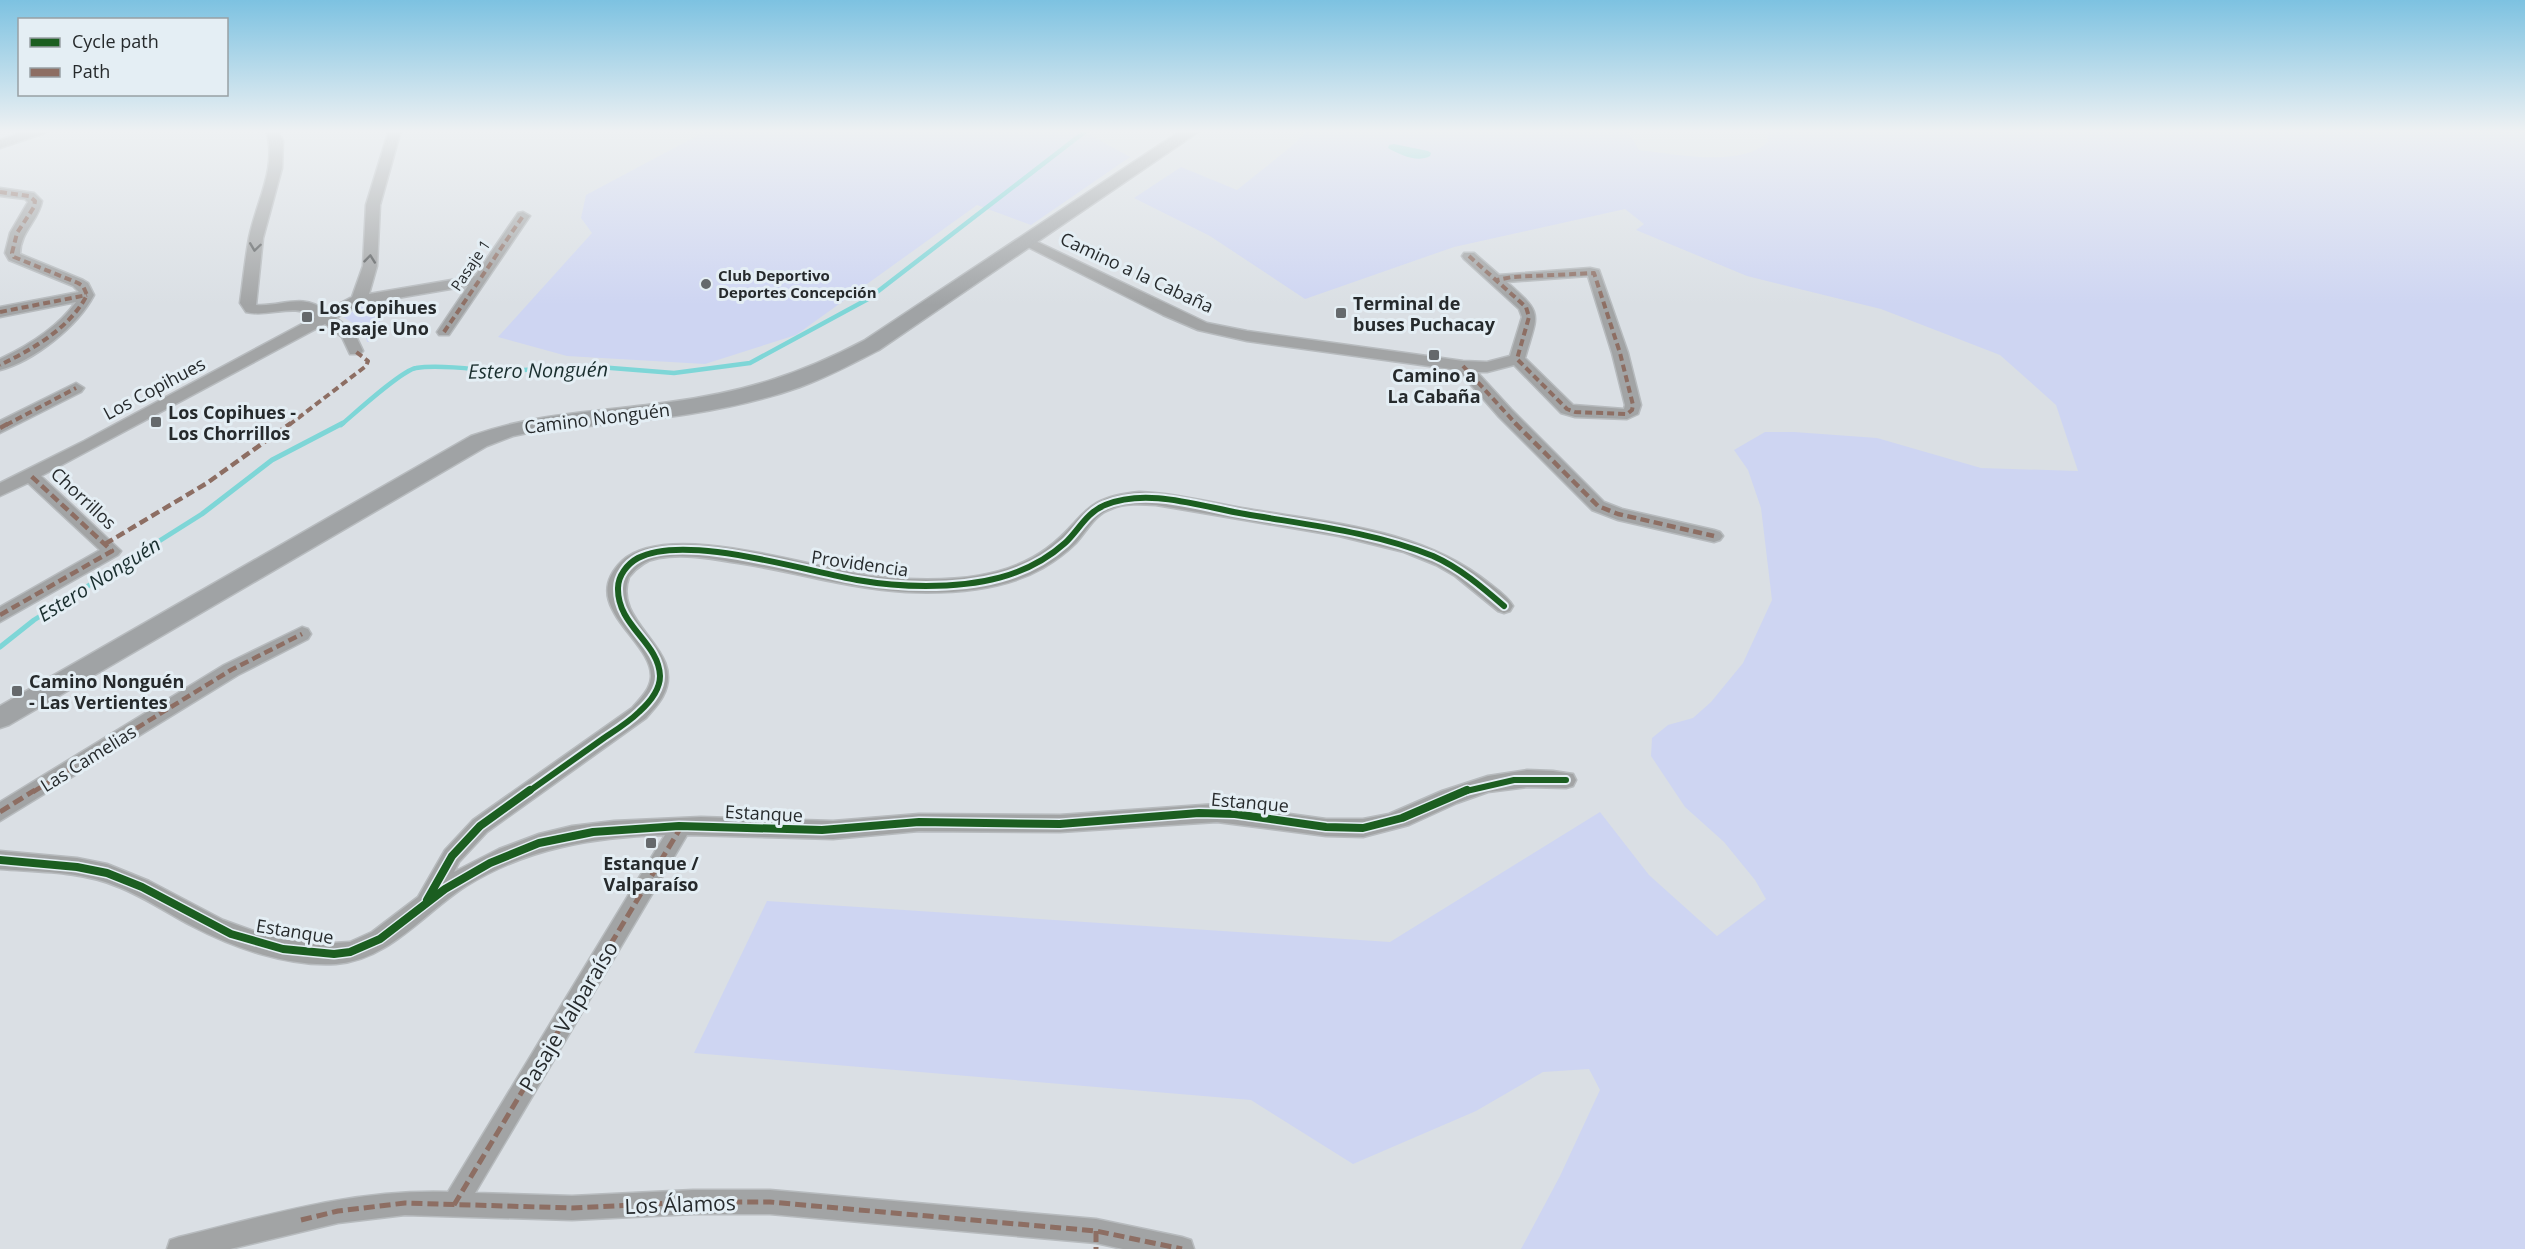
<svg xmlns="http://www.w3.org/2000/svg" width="2525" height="1249" font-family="'Open Sans',sans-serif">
	<rect width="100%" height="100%" fill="#dadfe4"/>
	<path fill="#ced5f2" d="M708,130h373l49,27 -99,68 -54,-20 -181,130 -91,29 -138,-8 -69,-19 94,-104 -11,-15 5,-23z
		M1308,130h319l12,20c34,4 102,18 129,-8l-1,-10 -4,-2h762v1119h-1004l39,-73 40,-86 -11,-21 -46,3 -67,39 -123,53 -102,-64 -557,-47 73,-152 623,41 210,-130 49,63 68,61 49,-37 -11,-19 -31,-38 -39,-35 -34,-51 1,-18 16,-13 25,-7 18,-16 32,-39 29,-63 -11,-92 -13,-38 -14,-20 31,-18h29l83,6 104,30 97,3 -22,-66 -56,-50 -119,-46 -134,-33 -111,-46 8,-6 -19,-15 -171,38 -149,52 -95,-63 -76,-38 47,-31 56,23 55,-44z
		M383,301l-6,39 -10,2c-2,-14 -13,-18 -24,-25l24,-14z"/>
	<path fill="#7ed6d7" d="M1394,144l34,7 3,2 -1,3c-12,7 -30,-1 -42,-8l1,-3z"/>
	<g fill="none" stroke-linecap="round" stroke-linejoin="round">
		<path stroke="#7ed6d7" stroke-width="4.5" d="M341,425c13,-11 61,-55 75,-57 18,-3 57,0 75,4l95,-6 88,7 76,-10 118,-64 219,-169"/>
		<path stroke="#7ed6d7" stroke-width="5" d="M0,647l34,-27 168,-106 70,-54 71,-37"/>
		<g stroke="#b7bbbe" stroke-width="3">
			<path id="street" d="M29,130h18l-2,3 -45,15v-8z
				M266,130h12l5,11 -1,27 -19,70 -7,67c27,2 45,-13 70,6l26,-14 11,-31 3,-61 23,-75h12l-21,75 -3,61 -8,28 106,-18 43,-63 5,-1 7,4 -81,119h-10l-2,-3 31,-46 -106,18 -26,14 18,14 9,19 -3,3h-10l-8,-17 -17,-13 -284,152 80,75 -3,4 -118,67v-15l100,-57 -72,-67 -28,13v-13l84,-42 231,-124c-21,-15 -46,1 -69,-5l-6,-9c3,-22 5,-43 9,-65 7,-36 29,-71 17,-108z
				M0,188l34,5 8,8c-3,19 -22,31 -22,53l63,26 5,3 6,12c-16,31 -60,66 -94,75v-11c28,-13 58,-32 76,-57l-76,15v-10l79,-15 -6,-6 -64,-26 -4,-7 5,-20 18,-31 -3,-3 -25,-3z
				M1027,237l180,86 40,8 216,30 24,1 23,-6 12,-39 -3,-8 -55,-50 -2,-3 2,-3h10l25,22 91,-7 9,2 29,83 13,52 -3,9 -11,5 -52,-2 -14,-4 -47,-48 -27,7h-10l34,37 93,93 18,7 92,21 6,2 3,4 -3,4 -6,2 -96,-22 -26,-10 -93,-93 -41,-47 -211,-29 -49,-11 -35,-15 -141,-71 -2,-3zM1588,276l24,77 13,52 -1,4 -51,-4 -48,-47c13,-46 19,-43 -18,-76z
				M76,383l8,5 -3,4 -81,41v-12z
				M1139,492c37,1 72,11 109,17 82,14 175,20 242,75 8,6 18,13 23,22l-3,5 -6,2 -6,-2 -43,-35 -19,-11 -32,-13 -65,-16 -183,-31c-15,-1 -31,-2 -45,4 -16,5 -24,22 -35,34 -10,10 -21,18 -33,25 -40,23 -91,26 -137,24 -59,-3 -116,-22 -175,-30 -23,-4 -48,-8 -72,-4 -13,2 -22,9 -30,19 -18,47 59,72 34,119 -4,8 -11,15 -17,22l-159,114 -28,30 -5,10 45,-23 40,-15 33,-8 42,-5 87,-4 132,4 86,-7 141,1 157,-11 109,15h37l26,-5 53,-23 46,-15 39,-6 26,1 20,3 3,6 -3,6 -7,2 -39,-1 -39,5 -31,11 -48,22 -46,12 -37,-1 -109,-14 -157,10 -141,-1 -86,8 -146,-4 -212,358 97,3 121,-6h77l326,29 86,18 9,3 3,9h-71l-27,-6 -326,-29h-77l-121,6 -167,-5 -67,8 -108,26h-63l3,-9 9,-3c91,-22 174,-48 269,-45l217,-357c-71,2 -138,13 -199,51 -42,27 -77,74 -130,78 -48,3 -102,-16 -144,-38 -25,-13 -49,-30 -76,-40 -36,-15 -78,-14 -116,-17v-18l77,7 30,6 42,17 74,39 42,15 52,9 33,-2 22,-10 46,-35 27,-47 28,-30 159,-112c8,-9 18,-18 19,-31 2,-37 -75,-71 -29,-116 40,-38 167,-1 217,9 22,5 44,8 67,9 47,2 100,-1 140,-30 41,-30 32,-51 93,-57z
				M302,627l6,2 3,5 -3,5 -70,36 -238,146v-19l224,-137z"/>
		</g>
		<g stroke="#b7bbbe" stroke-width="3">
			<path id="secondary" d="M1182,130h19l-322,220c-26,13 -51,27 -79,37 -84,30 -175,35 -263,44l-24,5 -26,10 -478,279 -9,3v-22l471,-270c67,-24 130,-24 199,-34 73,-10 129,-27 195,-62z"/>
		</g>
		<use href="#street" fill="#a2a4a5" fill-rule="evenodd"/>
		<use href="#secondary" fill="#a0a3a5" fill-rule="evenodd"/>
		<path stroke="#8d6e63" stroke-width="4" stroke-dasharray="7 4" stroke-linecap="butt" d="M0,192l29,4 6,5 -1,6 -17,26 -5,20 2,4 64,26 5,3 4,9c-17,33 -54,54 -87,70
			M1469,256l57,51 3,10 -12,42 50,50 8,3 52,2 5,-4 1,-5 -13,-52 -26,-80 -82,4 -15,3
			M0,312l87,-17
			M444,332l79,-116
			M1463,366l54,59
			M6,425l70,-37
			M289,425l77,-59 2,-5 -13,-10"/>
		<path stroke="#8d6e63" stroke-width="4.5" stroke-dasharray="9 4.5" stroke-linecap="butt" d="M1515,423l83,83 20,8 96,22
			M0,428l9,-5
			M105,544l102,-61 84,-60
			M0,615l112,-64 -82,-76
			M33,792l198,-122 71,-36"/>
		<path stroke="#8d6e63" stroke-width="5" stroke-dasharray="11 5" stroke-linecap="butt" d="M0,812l35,-22
			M454,1205l227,-378
			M301,1220l37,-9 67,-8 167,5 121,-6h77l326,29 86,18
			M1096,1231v18"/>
		<g stroke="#e4eef4" stroke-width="10">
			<path id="cycleway-far1" d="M528,792c25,-18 51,-36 76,-54 12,-8 25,-16 35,-26 10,-9 21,-22 21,-36 -1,-34 -43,-50 -42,-88 0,-12 9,-24 20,-30 47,-25 167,13 219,22 23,4 46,6 69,6 50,0 100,-8 139,-43 13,-12 22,-31 40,-38 43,-18 97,2 140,9 63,11 128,18 188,42 27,12 49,31 71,50
				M1462,792l52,-12h52"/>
		</g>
		<g stroke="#e4eef4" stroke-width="11">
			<path id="cycleway" d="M0,860l77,7 30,6 35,14 89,47 52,15 51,5 16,-2 30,-13 65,-50 45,-26 49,-20 54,-11 86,-6 143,4 97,-8 141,2 139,-11 36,1 91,13 37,1 39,-10 65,-28
				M427,900l25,-44 28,-30 50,-36"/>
		</g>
		<use href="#cycleway-far1" stroke="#1b5e20" stroke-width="6"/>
		<use href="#cycleway" stroke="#1b5e20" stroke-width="8"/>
	</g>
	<defs><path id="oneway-chevron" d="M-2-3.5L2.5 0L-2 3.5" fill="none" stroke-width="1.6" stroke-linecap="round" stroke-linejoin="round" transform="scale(1.5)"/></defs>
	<g stroke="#585b5c">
		<use href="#oneway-chevron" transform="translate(255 247) rotate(98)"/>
		<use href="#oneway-chevron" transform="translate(370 259) rotate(-84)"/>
	</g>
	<linearGradient id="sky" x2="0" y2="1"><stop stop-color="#7dc2e1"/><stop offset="0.43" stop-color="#eef1f3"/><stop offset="1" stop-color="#eef1f3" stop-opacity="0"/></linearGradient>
	<rect width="2525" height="305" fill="url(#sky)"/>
	<g fill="#65696c" stroke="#e4eef4" stroke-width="2">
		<circle cx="706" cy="284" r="6"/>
		<rect x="1335" y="307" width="12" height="12" rx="3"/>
		<rect x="301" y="311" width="12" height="12" rx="3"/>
		<rect x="1428" y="349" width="12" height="12" rx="3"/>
		<rect x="150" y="416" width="12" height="12" rx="3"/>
		<rect x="11" y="685" width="12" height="12" rx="3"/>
		<rect x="645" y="837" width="12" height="12" rx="3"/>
	</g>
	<g text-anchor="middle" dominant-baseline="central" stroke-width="6" stroke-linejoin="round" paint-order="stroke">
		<g font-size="15" fill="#262a2c" stroke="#e4eef4">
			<text transform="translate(470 265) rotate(-56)">Pasaje 1</text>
		</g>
		<g font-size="15" font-weight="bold" fill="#262a2c" stroke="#e4eef4" text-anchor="start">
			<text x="718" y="275">Club Deportivo<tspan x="718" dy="17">Deportes Concepción</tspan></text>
		</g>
		<g font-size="18" fill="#262a2c" stroke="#e4eef4">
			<text transform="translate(1137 272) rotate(25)">Camino a la Cabaña</text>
			<text transform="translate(154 388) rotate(-28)">Los Copihues</text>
			<text transform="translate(597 418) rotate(-7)">Camino Nonguén</text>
			<text transform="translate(84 498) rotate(43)">Chorrillos</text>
			<text transform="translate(860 563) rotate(8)">Providencia</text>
			<text transform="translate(88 758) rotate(-32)">Las Camelias</text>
			<text transform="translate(1250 802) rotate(5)">Estanque</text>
			<text transform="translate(764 813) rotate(3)">Estanque</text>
			<text transform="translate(295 931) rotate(9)">Estanque</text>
		</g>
		<g font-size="18" font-weight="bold" fill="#262a2c" stroke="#e4eef4" text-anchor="start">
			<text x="1353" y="303">Terminal de<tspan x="1353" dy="21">buses Puchacay</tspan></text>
			<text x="319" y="307">Los Copihues<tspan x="319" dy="21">- Pasaje Uno</tspan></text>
			<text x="1434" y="375" text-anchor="middle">Camino a<tspan x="1434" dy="21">La Cabaña</tspan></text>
			<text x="168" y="412">Los Copihues -<tspan x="168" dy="21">Los Chorrillos</tspan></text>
			<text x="29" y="681">Camino Nonguén<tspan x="29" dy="21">- Las Vertientes</tspan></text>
			<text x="651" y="863" text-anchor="middle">Estanque /<tspan x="651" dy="21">Valparaíso</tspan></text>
		</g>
		<g font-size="20" font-style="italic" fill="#192e2e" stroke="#e4eef4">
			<text transform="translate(538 370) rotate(-1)">Estero Nonguén</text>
			<text transform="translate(99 579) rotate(-32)">Estero Nonguén</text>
		</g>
		<g font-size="21" fill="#262a2c" stroke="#e4eef4">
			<text transform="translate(568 1016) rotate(-59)">Pasaje Valparaíso</text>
			<text transform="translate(680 1204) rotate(-2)">Los Álamos</text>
		</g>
	</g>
	<rect x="18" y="18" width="210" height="78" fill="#e4eef4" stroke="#98a0a4" stroke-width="1.5"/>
	<rect x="30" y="38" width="30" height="9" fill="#1b5e20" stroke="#98a0a4" stroke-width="1.5"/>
	<text x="72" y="48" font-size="18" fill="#262a2c">Cycle path</text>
	<rect x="30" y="68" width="30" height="9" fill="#8d6e63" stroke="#98a0a4" stroke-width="1.5"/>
	<text x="72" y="78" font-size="18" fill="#262a2c">Path</text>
</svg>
